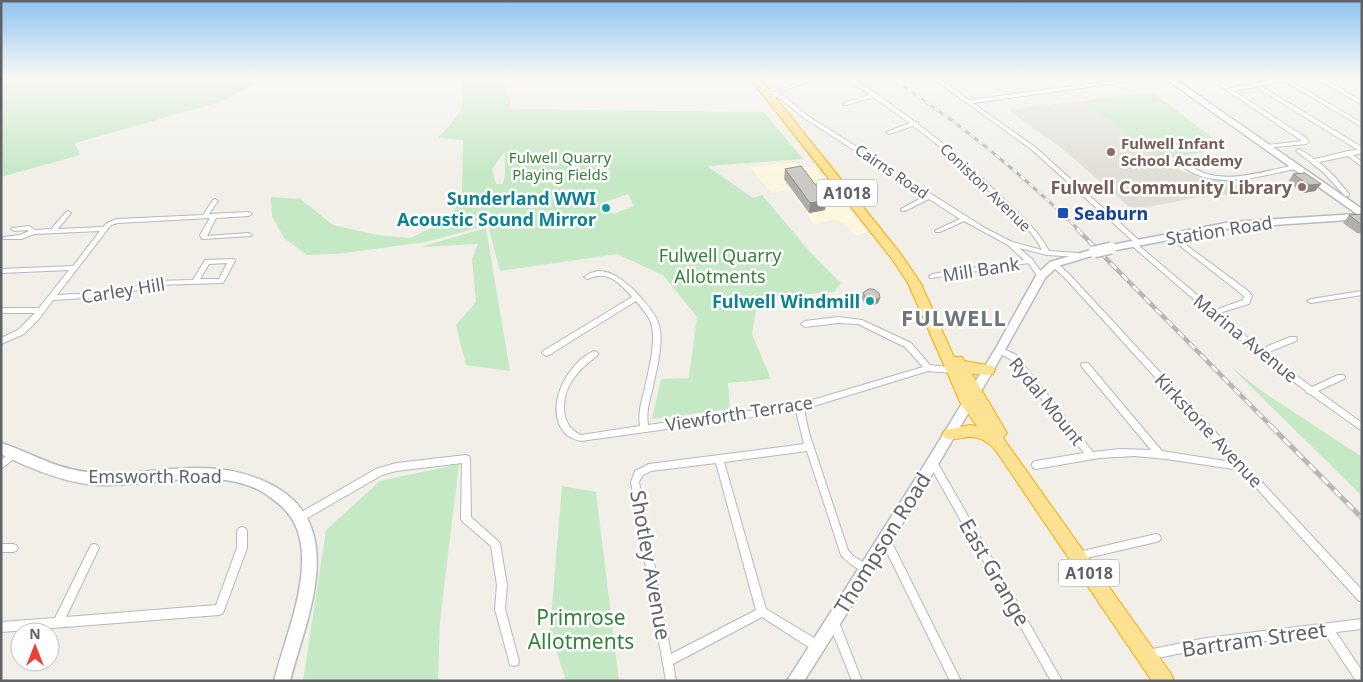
<svg xmlns="http://www.w3.org/2000/svg" width="1363" height="682" font-family="'Noto Sans',sans-serif">
	<rect width="100%" height="100%" fill="#f1efe8"/>
	<path fill="#fef7e0" d="M795,162l5,6 15,-1 52,65 -12,3 -10,-12 -4,-2 -10,-1 -17,4 -24,-34 -19,3 -21,-26z"/>
	<path fill="#e1ded6" d="M1080,101l102,70 22,8 -5,18 -66,13 -74,-64 -51,-36z"/>
	<path fill="#c5e8c5" fill-rule="evenodd" d="M1,77h259v5l-40,20 -145,41 5,12 -79,22z
		M460,77h45l-2,3 7,20 1,9 253,3 39,47 -96,7 46,32 9,-3 49,58 30,30 -7,9 -76,6 -6,36 19,45 -43,4 2,26 -78,10 9,-40 28,-1 8,-61 -34,-42 -46,-21 -117,17 -11,-42 2,-5 -65,18 -90,12 -29,1 -23,-17 -12,-22 -1,-19 29,2 33,26 44,10 33,3 24,-11 20,-16 8,-16 1,-55 -25,-2c20,-23 31,-28 22,-61zM505,151v25l-2,8h-7l-4,-15zM628,194l6,12 -21,8 -14,-10z
		M1152,92l74,56 -62,11 -84,-58z
		M1204,179l26,1 16,13 -47,4z
		M486,228l24,143 -44,-6 -10,-40 20,-23 -4,-43 6,-15 -58,3z
		M1230,366l33,26 99,65v39z
		M459,464l-19,157 -2,60h-135l23,-151 54,-49z
		M562,486l34,6 23,189h-53l-16,-50z"/>
	<g fill="none" stroke-linecap="round" stroke-linejoin="round">
		<g stroke="#b5b8bc" stroke-width="2">
			<path id="street" d="M813,77h7l-42,16 7,4 23,19 177,112 27,14 30,8c-9,-18 -24,-31 -38,-45 -29,-28 -58,-55 -91,-79l-24,8 -3,-2 24,-9 -2,-1 -35,-25 -26,8h-4v-2l27,-8 -26,-18h6l27,17 38,28h3v2c32,24 62,51 91,80 15,14 30,28 40,47l29,2 3,2 -1,2 -33,-2 -28,-7 13,11 12,17 -1,2h-4l-11,-15 -96,15h-2l-1,-2 3,-2 92,-14 -16,-15 -44,-24 -24,11h-4l-1,-1 1,-1 24,-11 -31,-20 -24,12h-4v-2l24,-13 -121,-78 -23,-19 -18,-7 3,-2 8,2z
				M931,77h5l33,23 172,-23h13l-2,1 -179,25 62,44 106,95 1,1 -1,1 -3,1 77,65 28,-10 1,-4 -74,-58 -1,-1 1,-1h4l73,54 5,6 -3,8 -30,9 42,36 29,-12h6l1,2 -1,2 -30,12 46,34 26,-12h6l1,2 -1,2 -26,12 44,32v8l-52,-37 -3,-1 -1,-2 -49,-37 -126,-109 -1,-1 1,-1 3,-1 -103,-93z
				M1207,77h5l18,11 61,-11h11l-13,3 73,43v4l-78,-46 -23,5 101,61v6l-9,2 9,7v5l-14,-11 -29,6 14,13 16,19v2h-4l-22,-24 -27,-21 3,-2 2,1 14,9 33,-8 10,-1 -102,-63 -22,4 71,46 4,5 -3,2 -40,4 -1,-1 3,-2 34,-4z
				M1314,77h6l42,24v4z
				M1351,77h6l5,3v3z
				M1182,162c9,4 16,9 25,12 28,8 61,-4 89,-9l3,2 -3,2c-33,6 -70,19 -103,4 -4,-2 -9,-5 -13,-8v-2z
				M215,199l3,2 -9,13 40,-2 3,2 -3,2 -33,2 -9,18 42,-3 3,2 -1,1 -49,3 -2,-4 10,-17 -92,5 -7,2 -54,70 61,-3 35,-11 40,-1 12,-20 29,-1 1,2 -12,22 -70,2 -35,11 -65,4 -14,19 -15,15 -23,10v-6l17,-8 17,-17h-34v-5h38l30,-38 -68,3v-4l72,-3 27,-35 -66,3 -13,5h-17l-1,-1 1,-1 16,-2 9,-4 -2,-1 -13,1 -3,-2 1,-1 17,-2 6,4 16,-1 15,-17 2,-1 3,2 -13,16 45,-2 4,-4 10,-4 86,-4 10,-15zM227,263l-8,16h-19l9,-15z
				M1052,262h4l13,12 293,316v12l-4,-2 -118,-130 -74,-11 -31,-3 -36,2 -63,11 -3,-1 -1,-3 1,-3 3,-1 48,-8 -74,-94 -13,-7 -1,-2 4,-3 16,8 77,97 27,-3 31,1 -69,-83 -1,-2 1,-2h6l74,88 70,11 -167,-184 -13,-12 -1,-2z
				M598,271c15,0 26,10 37,20 8,9 18,19 23,31 7,19 -2,49 -6,69 -3,11 -6,22 -4,34l151,-21 124,-37 -18,-20 -47,-23 -20,-1 -33,4 -4,-3 4,-3 33,-4 24,3 49,23 19,22 26,3 1,2 -1,2 -3,1 -25,-2 -124,38 5,24 39,117 5,6 17,10 2,3 -2,3 -3,1c-10,-4 -19,-10 -26,-18l-34,-104 -83,11 42,147 55,33 1,4 -1,4 -4,1 -4,-1 -51,-33 -89,47 3,17h-10l-35,-199 4,-11 14,-7 155,-20 -8,-33 -215,30c-4,-1 -8,-2 -11,-4 -4,-2 -8,-7 -10,-11 -12,-26 9,-64 34,-75l3,1 1,2 -1,2c-8,6 -17,13 -23,22 -13,17 -16,47 7,57l59,-9c-2,-12 1,-23 4,-34 4,-20 14,-53 6,-72 -4,-7 -9,-13 -14,-19l-87,54 -3,1 -4,-3 1,-2 89,-54c-8,-9 -20,-23 -33,-21 -4,0 -8,2 -12,3l-3,-2 7,-4zM716,463l40,147 -85,44 -32,-172 3,-6 9,-5z
				M1362,291v4l-51,8 -4,-2 4,-2z
				M14,450l3,2 1,2 -1,2 -16,13v-9z
				M466,455l3,1 1,3 1,58 27,24 2,3 7,41 -2,24 14,52 -1,4 -4,1 -4,-1 -1,-4 -14,-52 2,-24 -6,-39 -28,-24 -2,-3 1,-56 -66,8 -14,4 -78,45 -3,1 -3,-1 -2,-3 2,-3 78,-45 20,-6z
				M933,459l3,1 126,221h-11l-121,-215 -1,-3 1,-3z
				M242,527l3,1 2,3v17l-24,65 -4,2 -218,17v-10l54,-4 36,-73 3,-1 3,1 2,3 -33,69 150,-12 21,-57v-17l2,-3z
				M1156,534l3,1 2,3 -2,3 -3,1 -78,18 -3,-1 -2,-3 2,-3 3,-1z
				M886,536l3,1 72,144h-11l-69,-141 2,-3z
				M1,544h12l3,1 2,3 -2,3 -3,1h-12z
				M833,616l4,1 25,64h-10l-24,-60 1,-4z
				M1362,619v10l-26,3 26,39v10h-6l-31,-47 -119,14 -58,12 -4,-1 -1,-4 1,-4 4,-1 58,-12z"/>
		</g>
		<g stroke="#b6babf" stroke-width="3">
			<path id="secondary" d="M1163,77h9l190,132v10l-131,9 -120,23 -4,-1 -1,-2 1,-2 4,-1 120,-23 126,-8z
				M1094,249l4,1 1,2 -1,2 -40,12 -13,12c-75,137 -157,271 -241,403h-17l141,-222 68,-111 41,-74 13,-12z
				M1,443c31,10 52,25 86,29 36,5 73,-4 109,-4 32,0 60,6 86,23 64,43 23,132 8,190h-16c10,-39 27,-78 28,-118 1,-25 -6,-47 -27,-62 -5,-4 -10,-8 -16,-11 -46,-24 -111,-3 -161,-5 -33,-2 -67,-16 -97,-31z"/>
		</g>
		<g stroke="#f9ab00" stroke-width="2">
			<path id="highway" d="M749,77h10l141,176 20,29 34,75h8l2,4 29,5 2,4 -2,4 -5,1 -16,-1 35,59 -4,5 168,236 3,7h-22l-143,-211c-11,-16 -19,-34 -41,-33 -8,1 -15,4 -23,1l-3,-4 3,-4 25,-5 7,1 -16,-22 -53,-121 -16,-24z"/>
		</g>
		<use href="#street" fill="#fff" fill-rule="evenodd"/>
		<use href="#secondary" fill="#fff" fill-rule="evenodd"/>
		<use href="#highway" fill="#fde293" fill-rule="evenodd"/>
		<g stroke="#b6b7b8" stroke-width="3">
			<path id="rail-far2" d="M889,77c69,44 131,95 190,153"/>
		</g>
		<g stroke="#b6b7b8" stroke-width="4.5">
			<path id="rail-far1" d="M1077,229l195,198"/>
		</g>
		<g stroke="#b6b7b8" stroke-width="5">
			<path id="rail" d="M1271,426l91,92"/>
		</g>
		<use href="#rail-far2" stroke="#fff" stroke-width="2" stroke-dasharray="5.5" stroke-linecap="butt"/>
		<use href="#rail-far1" stroke="#fff" stroke-width="2.5" stroke-dasharray="8" stroke-linecap="butt"/>
		<use href="#rail" stroke="#fff" stroke-width="3" stroke-dasharray="9" stroke-linecap="butt"/>
		<g stroke="#b6babf" stroke-width="14" stroke-linecap="butt">
			<path id="secondary-bridge" d="M1094,252l17,-4"/>
		</g>
		<use href="#secondary-bridge" stroke="#fff" stroke-width="11"/>
	</g>
	<path fill="#afaea9" d="M785,169l40,41 -16,3 -25,-34z
		M1293,174l28,10 -6,7 -12,2 -15,-11z
		M1362,214v20l-5,-1 -14,-10 6,-8z
		M863,293l17,5 -2,5 -6,3 -8,-3 -2,-5z"/>
	<path fill="#8f8d8a" d="M1321,184l-6,7 -12,2 6,-8z
		M827,200l-2,10 -16,3 1,-10z
		M880,298l-2,5 -6,3 1,-6z"/>
	<path fill="#cccac5" stroke="#8f8d8a" d="M801,166l26,34 -17,3 -25,-34z
		M1305,173l16,11 -12,1 -16,-11z
		M1362,214v11l-13,-10z
		M868,289h5l6,4 1,5 -7,2 -7,-2 -3,-5z"/>
	<linearGradient id="sky" x2="0" y2="1"><stop stop-color="#8fc3f1"/><stop offset="0.45" stop-color="#f9f8f5"/><stop offset="1" stop-color="#f9f8f5" stop-opacity="0"/></linearGradient>
	<rect width="1363" height="173" fill="url(#sky)"/>
	<g fill="#8d6e63" stroke="#fff" stroke-width="2">
		<circle cx="1111" cy="152" r="5"/>
		<circle cx="1302" cy="187" r="5"/>
	</g>
	<g fill="#0f9aa8" stroke="#fff" stroke-width="2">
		<circle cx="606" cy="208" r="5"/>
		<circle cx="870" cy="301" r="5"/>
	</g>
	<rect fill="#1a4fb4" stroke="#fff" stroke-width="2" x="1057" y="207" width="12" height="12" rx="2.5"/>
	<g text-anchor="middle" dominant-baseline="central" stroke-width="5" stroke-linejoin="round" paint-order="stroke">
		<g font-size="15" font-weight="bold" fill="#785e54" stroke="#fff" text-anchor="start">
			<text x="1121" y="143">Fulwell Infant<tspan x="1121" dy="17">School Academy</tspan></text>
		</g>
		<g font-size="15" fill="#348238" stroke="#fff">
			<text x="560" y="157">Fulwell Quarry<tspan x="560" dy="17">Playing Fields</tspan></text>
		</g>
		<g font-size="15" fill="#5f6368" stroke="#fff">
			<text transform="translate(892 171) rotate(34)">Cairns Road</text>
			<text transform="translate(986 187) rotate(44)">Coniston Avenue</text>
		</g>
		<g fill="#fff" stroke="#8f9295" stroke-width="1">
			<rect x="817" y="179.5" width="60" height="27" rx="4"/>
			<rect x="1059" y="559.5" width="60" height="27" rx="4"/>
		</g>
		<g font-size="16" font-weight="bold" fill="#5f6368">
			<text x="847" y="193">A1018</text>
			<text x="1089" y="573">A1018</text>
		</g>
		<g font-size="18" font-weight="bold" fill="#785e54" stroke="#fff" text-anchor="end">
			<text x="1292" y="187">Fulwell Community Library</text>
		</g>
		<g font-size="18" font-weight="bold" fill="#0d838f" stroke="#fff" text-anchor="end">
			<text x="596" y="198">Sunderland WWI<tspan x="596" dy="21">Acoustic Sound Mirror</tspan></text>
			<text x="860" y="301">Fulwell Windmill</text>
		</g>
		<g font-size="18" font-weight="bold" fill="#164399" stroke="#fff" text-anchor="start">
			<text x="1074" y="213">Seaburn</text>
		</g>
		<g font-size="18" fill="#5f6368" stroke="#fff">
			<text transform="translate(1219 230) rotate(-9)">Station Road</text>
			<text transform="translate(981 269) rotate(-9)">Mill Bank</text>
			<text transform="translate(123 290) rotate(-9)">Carley Hill</text>
			<text transform="translate(1246 338) rotate(39)">Marina Avenue</text>
			<text transform="translate(1047 401) rotate(51)">Rydal Mount</text>
			<text transform="translate(739 413) rotate(-9)">Viewforth Terrace</text>
			<text transform="translate(1209 430) rotate(47)">Kirkstone Avenue</text>
			<text x="155" y="476">Emsworth Road</text>
		</g>
		<g font-size="18" fill="#348238" stroke="#fff">
			<text x="720" y="255">Fulwell Quarry<tspan x="720" dy="21">Allotments</tspan></text>
		</g>
		<g font-size="21" fill="#5f6368" stroke="#fff">
			<text transform="translate(882 543) rotate(-58)">Thompson Road</text>
			<text transform="translate(651 565) rotate(80)">Shotley Avenue</text>
			<text transform="translate(995 572) rotate(60)">East Grange</text>
			<text transform="translate(1254 639) rotate(-8)">Bartram Street</text>
		</g>
		<g font-size="21" fill="#348238" stroke="#fff">
			<text x="581" y="617">Primrose<tspan x="581" dy="24">Allotments</tspan></text>
		</g>
		<g font-size="22" font-weight="bold" letter-spacing="1" fill="#70757a" stroke="#fff">
			<text x="954" y="317">FULWELL</text>
		</g>
	</g>
	<rect width="1363" height="682" fill="none" stroke="#5f6368" stroke-width="5"/>
	<g transform="translate(35 647)"><circle r="24" fill="#ffffff" stroke="#bfc1c3"/>
	<path d="M0-4L9 19L0 12L-9 19Z" fill="#ea4335"/>
	<text y="-8" font-size="14" font-weight="bold" text-anchor="middle" fill="#5f6368">N</text>
	</g>
</svg>
